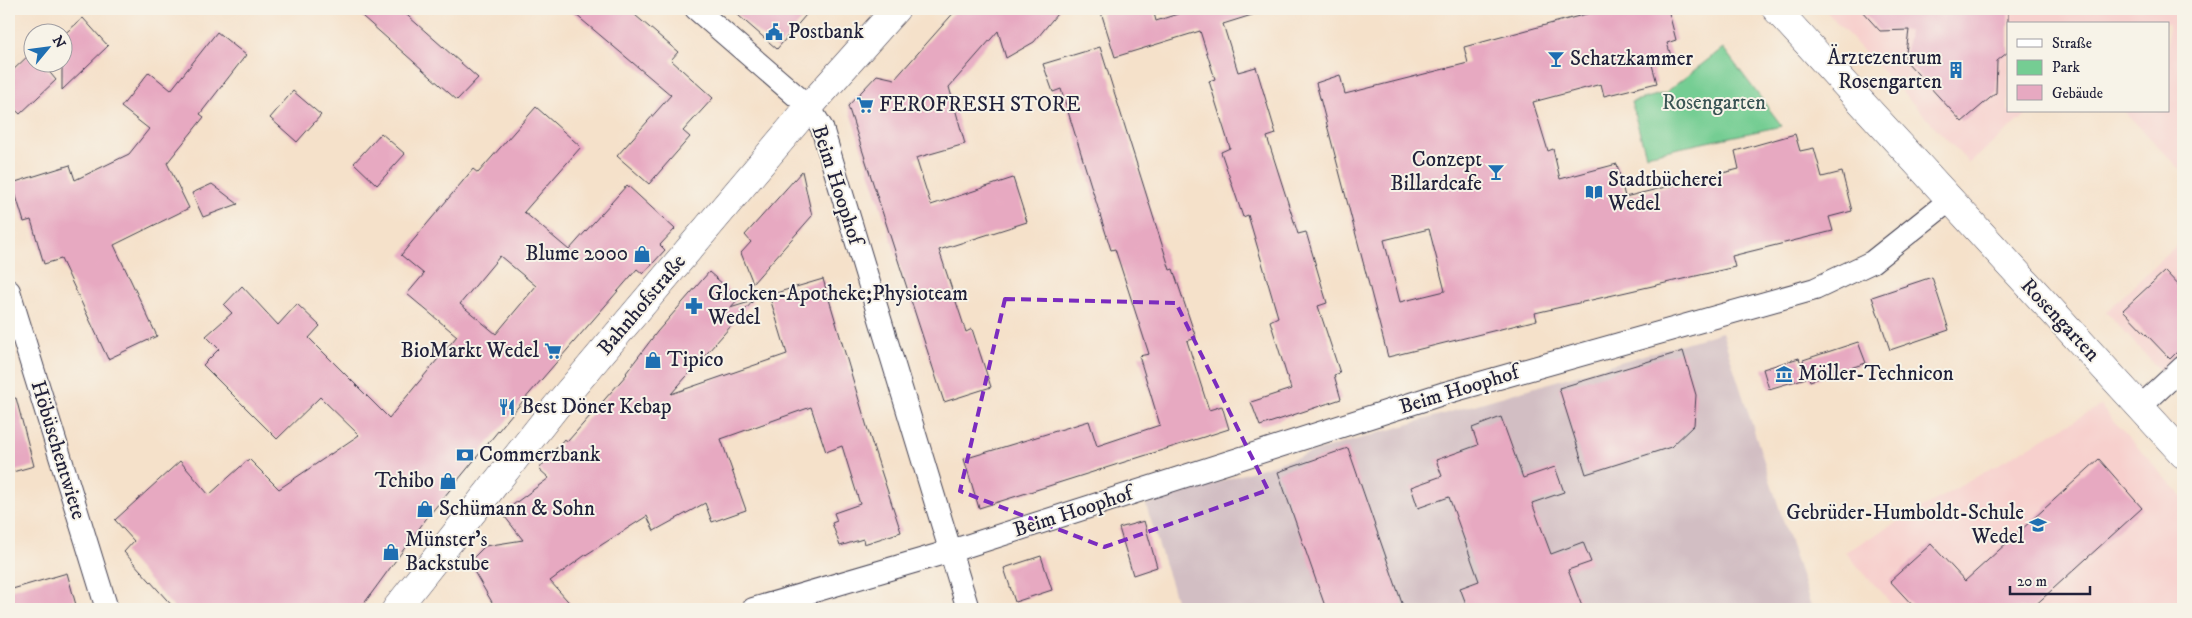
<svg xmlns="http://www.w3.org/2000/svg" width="2192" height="618" font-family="'IM FELL DW Pica',serif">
	<rect width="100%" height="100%" fill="#f7f3e8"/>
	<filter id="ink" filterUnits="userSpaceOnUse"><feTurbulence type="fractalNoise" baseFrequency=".02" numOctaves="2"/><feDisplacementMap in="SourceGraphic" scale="10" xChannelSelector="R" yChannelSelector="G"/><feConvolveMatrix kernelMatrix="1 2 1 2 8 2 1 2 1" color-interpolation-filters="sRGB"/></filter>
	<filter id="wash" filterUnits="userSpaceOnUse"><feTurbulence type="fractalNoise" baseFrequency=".0096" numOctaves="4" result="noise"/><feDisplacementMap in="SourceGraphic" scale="20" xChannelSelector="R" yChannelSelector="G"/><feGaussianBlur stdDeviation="1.12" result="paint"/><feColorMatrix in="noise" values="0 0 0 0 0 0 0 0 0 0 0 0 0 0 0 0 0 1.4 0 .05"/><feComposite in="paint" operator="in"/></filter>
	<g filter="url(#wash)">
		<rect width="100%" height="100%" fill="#f5e1ca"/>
		<path fill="#f7d0cd" d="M1824,9h359v163l-59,-61h44v-87h-160v87h23l-62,52z
			M2183,239v113l-21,21 -56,-61z
			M2100,406l83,91v112h-287l-51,-57z"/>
		<path fill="#d2bec3" d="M1722,332l90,277h-633l-33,-104 148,-47z"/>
		<path fill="#75cd93" stroke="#4c7867" d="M1723,48l59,78 -136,29 -15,-53 34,-9z"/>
		<g id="blocks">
			<path fill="#e7a9c1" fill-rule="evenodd" d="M354,9h46l78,69 -21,22z
				M569,9h59l50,43 -7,8 42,38 -30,33 7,6 -41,47 -32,-28 54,-61z
				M731,9h80l-34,40z
				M957,9h104l-27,33 -28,16 -8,-27 -49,56 16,57 -49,14 15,47 82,-27 14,44 -88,28 27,82 6,-3 19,58 -47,15 -96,-296 29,-31 18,4z
				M1100,9h53l3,12 37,-12h61l1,5 -32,10 15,48 18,-5 20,67 -9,3 31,97 8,-2 21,71 -9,3 22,67 -6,2 7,24 -81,27 -9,-24 40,-13 -21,-68 8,-4 -30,-102 -5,2 -22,-65 9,-4 -21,-67 6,-2 -15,-48 -85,26z
				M1605,9h63l8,31 -9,3 5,16 -20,6 5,18 -53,13 -3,-12 -68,18 15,49 5,-2 7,30 57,-15 8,33 114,-28 -4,-18 60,-17 5,17 14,-3 8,29 20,-5 10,39 -23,6 4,14 -101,25 3,11 -200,46 2,7 -149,37 -72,-274 24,-8 5,19 123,-31 -4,-16zM1429,229l16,62 -45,11 -16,-62z
				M1860,9h148v43l-11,9 -1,32 -34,29 -57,-62 4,-30 -29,1z
				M83,18l25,28 -46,44v-54z
				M217,32l29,23 -46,59 4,3 -37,46 22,45 -75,37 43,91 -49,23 -47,-100 -17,5 -13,-44 -7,2 -12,-39 58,-18 5,15 54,-26 20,-25 -28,-22 28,-35 22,18z
				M1100,47l70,223 3,-1 23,69 -9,3 22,69 13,-4 7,23 -250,79 -15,-49 125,-38 8,25 63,-21 -21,-69 10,-2 -34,-105 -4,1 -50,-161 -8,3 -10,-28z
				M32,52v10h9l15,18 -36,34 -11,-10v-30z
				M293,91l28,24 -24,27 -27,-24z
				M536,107l45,40 -57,65 45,38 58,-65 48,44 -15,16 5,5 -22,24 -6,-5 -120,139 -91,111 -66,90h-185l-51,-57 10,-11 -19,-21 65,-59 29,34 40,-36 30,30 80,-54 -39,-38 -43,42 -74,-74 16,-16 -13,-13 26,-23 -8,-8 18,-19 36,39 19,-21 23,22 -11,12 80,80 68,-82 -50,-42 17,-20 -23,-19 72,-86 5,4zM500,256l36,30 -40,48 -36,-30z
				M381,133l24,21 -28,31 -23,-22z
				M802,171l10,45 -59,67 -12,-30 10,-11 -6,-7z
				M212,184l26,20 -35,13 -11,-24z
				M2165,271l18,19v56l-13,13 -47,-49z
				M709,272l30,26 -9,10 23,-7 -82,93 116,-40 -18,-59 54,-16 47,158 31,95 -37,12 -1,-5 -23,7 -8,-23 5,-2 -3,-8 26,-9 -18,-58 -16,6 -15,-45 -90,32 25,71 -34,12 -7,-19 -51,28 -7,-15 -63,40 -34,25 25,28h-79l-24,-41 2,-11 11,-11 38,-6 -21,-27 47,-35 -10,-9 25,-30 4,2 59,-67 -1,-1 31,-41z
				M1932,277l17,53 -59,20 -18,-53z
				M1858,342l8,21 -56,18 -7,-21z
				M1683,351l13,44 -2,30 -23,22 -85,27 -27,-86z
				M1799,358l7,20 -37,11 -6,-20z
				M16,398l18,68 -25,7v-74z
				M1501,417l22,61 32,-11 9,25 -32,11 19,51 32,-12 8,20 -23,8 15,39h-115l-8,-21 19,-7 -30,-84 -31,11 -7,-21 31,-11 -6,-16 42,-15 -6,-17z
				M1348,448l56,161h-78l-48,-137z
				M2099,459l43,49 -111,101h-115l-26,-28 41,-37 34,37z
				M1144,521l13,46 -24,8 -14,-47z
				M1041,556l11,34 -37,12 -11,-34z
				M67,573l9,32 -14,4h-53v-19z"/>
		</g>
	</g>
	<g filter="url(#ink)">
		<use href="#blocks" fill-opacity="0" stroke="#423f50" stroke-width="1"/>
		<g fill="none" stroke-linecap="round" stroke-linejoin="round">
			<g stroke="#423f50" stroke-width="24">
				<path id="minor" d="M696,9l113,98 13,21 146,481
					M9,291l98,318
					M2140,407l43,-40
					M753,609l198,-58 494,-158 370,-104 57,-27 78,-62"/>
			</g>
			<g stroke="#423f50" stroke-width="29">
				<path id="tertiary" d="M396,609l159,-201 254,-301 87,-98"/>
			</g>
			<g stroke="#423f50" stroke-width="29">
				<path id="primary" d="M1776,9l407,445"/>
			</g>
			<use href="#minor" stroke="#fff" stroke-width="22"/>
			<use href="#tertiary" stroke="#fff" stroke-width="28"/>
			<use href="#primary" stroke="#fff" stroke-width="28"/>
		</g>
	</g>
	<path fill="none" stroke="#7b2cbf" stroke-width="4" stroke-dasharray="10 6" stroke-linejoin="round" d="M1005,299l171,4 92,187 -164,57 -144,-56z"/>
	<defs>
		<g id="civic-bare" transform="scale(1.35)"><path d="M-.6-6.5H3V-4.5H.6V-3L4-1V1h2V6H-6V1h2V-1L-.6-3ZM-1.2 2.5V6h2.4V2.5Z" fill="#1f6fb2" stroke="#f7f3e8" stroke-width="2.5" paint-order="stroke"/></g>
		<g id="bar-bare" transform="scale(1.35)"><path d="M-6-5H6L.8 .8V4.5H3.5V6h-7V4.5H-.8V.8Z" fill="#1f6fb2" stroke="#f7f3e8" stroke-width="2.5" paint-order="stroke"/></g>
		<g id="building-bare" transform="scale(1.35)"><path d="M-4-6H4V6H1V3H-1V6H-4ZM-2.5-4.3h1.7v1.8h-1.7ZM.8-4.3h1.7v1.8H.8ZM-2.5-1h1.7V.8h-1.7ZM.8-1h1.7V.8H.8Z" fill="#1f6fb2" stroke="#f7f3e8" stroke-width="2.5" paint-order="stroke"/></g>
		<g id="supermarket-bare" transform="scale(1.35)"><path d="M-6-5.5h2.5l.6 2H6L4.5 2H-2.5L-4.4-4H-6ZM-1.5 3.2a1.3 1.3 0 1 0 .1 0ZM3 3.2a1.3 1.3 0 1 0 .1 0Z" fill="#1f6fb2" stroke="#f7f3e8" stroke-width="2.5" paint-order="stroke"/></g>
		<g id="library-bare" transform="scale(1.35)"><path d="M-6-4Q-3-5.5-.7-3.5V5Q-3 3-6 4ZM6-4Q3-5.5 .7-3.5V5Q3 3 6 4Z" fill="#1f6fb2" stroke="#f7f3e8" stroke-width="2.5" paint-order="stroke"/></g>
		<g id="shop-bare" transform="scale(1.35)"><path d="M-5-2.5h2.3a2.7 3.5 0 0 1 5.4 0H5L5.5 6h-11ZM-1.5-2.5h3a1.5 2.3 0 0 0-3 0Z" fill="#1f6fb2" stroke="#f7f3e8" stroke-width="2.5" paint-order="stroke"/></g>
		<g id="pharmacy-bare" transform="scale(1.35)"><path d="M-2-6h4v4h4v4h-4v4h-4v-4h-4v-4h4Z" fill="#1f6fb2" stroke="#f7f3e8" stroke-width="2.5" paint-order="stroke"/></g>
		<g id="museum-bare" transform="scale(1.35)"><path d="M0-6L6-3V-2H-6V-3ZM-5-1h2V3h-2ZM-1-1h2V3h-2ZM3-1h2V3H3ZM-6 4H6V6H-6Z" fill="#1f6fb2" stroke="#f7f3e8" stroke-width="2.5" paint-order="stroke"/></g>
		<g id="restaurant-bare" transform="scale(1.35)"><path d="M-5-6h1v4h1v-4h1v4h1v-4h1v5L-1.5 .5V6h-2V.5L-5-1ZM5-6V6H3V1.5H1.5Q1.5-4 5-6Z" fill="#1f6fb2" stroke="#f7f3e8" stroke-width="2.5" paint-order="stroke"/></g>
		<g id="bank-bare" transform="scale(1.35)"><path d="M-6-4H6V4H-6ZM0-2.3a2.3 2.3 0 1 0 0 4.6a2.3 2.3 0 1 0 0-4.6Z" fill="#1f6fb2" stroke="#f7f3e8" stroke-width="2.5" paint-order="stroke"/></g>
		<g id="school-bare" transform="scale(1.35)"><path d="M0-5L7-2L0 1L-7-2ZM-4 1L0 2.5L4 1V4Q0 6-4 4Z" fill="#1f6fb2" stroke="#f7f3e8" stroke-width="2.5" paint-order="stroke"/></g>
	</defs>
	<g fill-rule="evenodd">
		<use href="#civic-bare" x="774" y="32"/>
		<use href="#bar-bare" x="1556" y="59"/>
		<use href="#building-bare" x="1956" y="70"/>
		<use href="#supermarket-bare" x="865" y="105"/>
		<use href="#bar-bare" x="1496" y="172"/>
		<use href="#library-bare" x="1594" y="192"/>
		<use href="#shop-bare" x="642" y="254"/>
		<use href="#pharmacy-bare" x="694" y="306"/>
		<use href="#supermarket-bare" x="553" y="351"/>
		<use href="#shop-bare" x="653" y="360"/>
		<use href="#museum-bare" x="1784" y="374"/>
		<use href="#restaurant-bare" x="507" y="407"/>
		<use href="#bank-bare" x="465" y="455"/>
		<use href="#shop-bare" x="448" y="481"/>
		<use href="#shop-bare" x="425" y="509"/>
		<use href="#school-bare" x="2038" y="525"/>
		<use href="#shop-bare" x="391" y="552"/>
	</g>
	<g text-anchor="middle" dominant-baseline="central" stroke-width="4" stroke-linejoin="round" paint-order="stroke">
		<g font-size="21" fill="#22223b" stroke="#f7f3e8" text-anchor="start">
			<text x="788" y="32">Postbank</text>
			<text x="1942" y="58" text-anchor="end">Ärztezentrum<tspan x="1942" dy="24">Rosengarten</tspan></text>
			<text x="1570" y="59">Schatzkammer</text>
			<text x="879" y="105">FEROFRESH STORE</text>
			<text x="1482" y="160" text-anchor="end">Conzept<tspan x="1482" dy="24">Billardcafe</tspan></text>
			<text x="1608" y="180">Stadtbücherei<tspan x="1608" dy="24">Wedel</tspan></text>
			<text x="628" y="254" text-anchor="end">Blume 2000</text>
			<text x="708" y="294">Glocken-Apotheke;Physioteam<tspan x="708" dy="24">Wedel</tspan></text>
			<text x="539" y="351" text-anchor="end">BioMarkt Wedel</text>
			<text x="667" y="360">Tipico</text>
			<text x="1798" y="374">Möller-Technicon</text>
			<text x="521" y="407">Best Döner Kebap</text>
			<text x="479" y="455">Commerzbank</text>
			<text x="434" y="481" text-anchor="end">Tchibo</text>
			<text x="439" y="509">Schümann &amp; Sohn</text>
			<text x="2024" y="513" text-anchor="end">Gebrüder-Humboldt-Schule<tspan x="2024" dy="24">Wedel</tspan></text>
			<text x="405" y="540">Münster's<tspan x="405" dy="24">Backstube</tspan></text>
		</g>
		<g font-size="21" fill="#3b5555" stroke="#f7f3e8">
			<text x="1714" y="103">Rosengarten</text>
		</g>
		<g font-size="21" fill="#22223b" stroke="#f7f3e8">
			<text transform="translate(837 185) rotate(72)">Beim Hoophof</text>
			<text transform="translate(642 305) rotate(-50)">Bahnhofstraße</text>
			<text transform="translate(2060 320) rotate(47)">Rosengarten</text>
			<text transform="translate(1459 390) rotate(-17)">Beim Hoophof</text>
			<text transform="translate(58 450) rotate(73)">Höbüschentwiete</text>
			<text transform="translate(1073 512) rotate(-18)">Beim Hoophof</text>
		</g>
	</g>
	<rect width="2192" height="618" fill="none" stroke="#f7f3e8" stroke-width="30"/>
	<rect x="2007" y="22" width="162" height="90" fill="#f7f3e8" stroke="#a29fa3"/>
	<rect x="2017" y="39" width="25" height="8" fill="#ffffff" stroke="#a29fa3"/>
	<text x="2052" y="48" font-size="15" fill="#22223b">Straße</text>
	<rect x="2017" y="60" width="25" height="15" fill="#75cd93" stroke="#a29fa3"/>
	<text x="2052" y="72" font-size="15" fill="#22223b">Park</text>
	<rect x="2017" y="85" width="25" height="15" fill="#e7a9c1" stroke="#a29fa3"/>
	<text x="2052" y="98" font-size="15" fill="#22223b">Gebäude</text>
	<g transform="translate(48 48) rotate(61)"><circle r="24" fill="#f7f3e8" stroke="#a29fa3"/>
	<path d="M0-4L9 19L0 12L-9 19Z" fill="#1f6fb2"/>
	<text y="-8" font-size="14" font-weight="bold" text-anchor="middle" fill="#22223b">N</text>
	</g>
	<path d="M2010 586v8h80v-8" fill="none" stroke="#22223b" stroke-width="2.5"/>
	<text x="2017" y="586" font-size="15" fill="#22223b" stroke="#f7f3e8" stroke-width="4" paint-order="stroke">20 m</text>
</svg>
